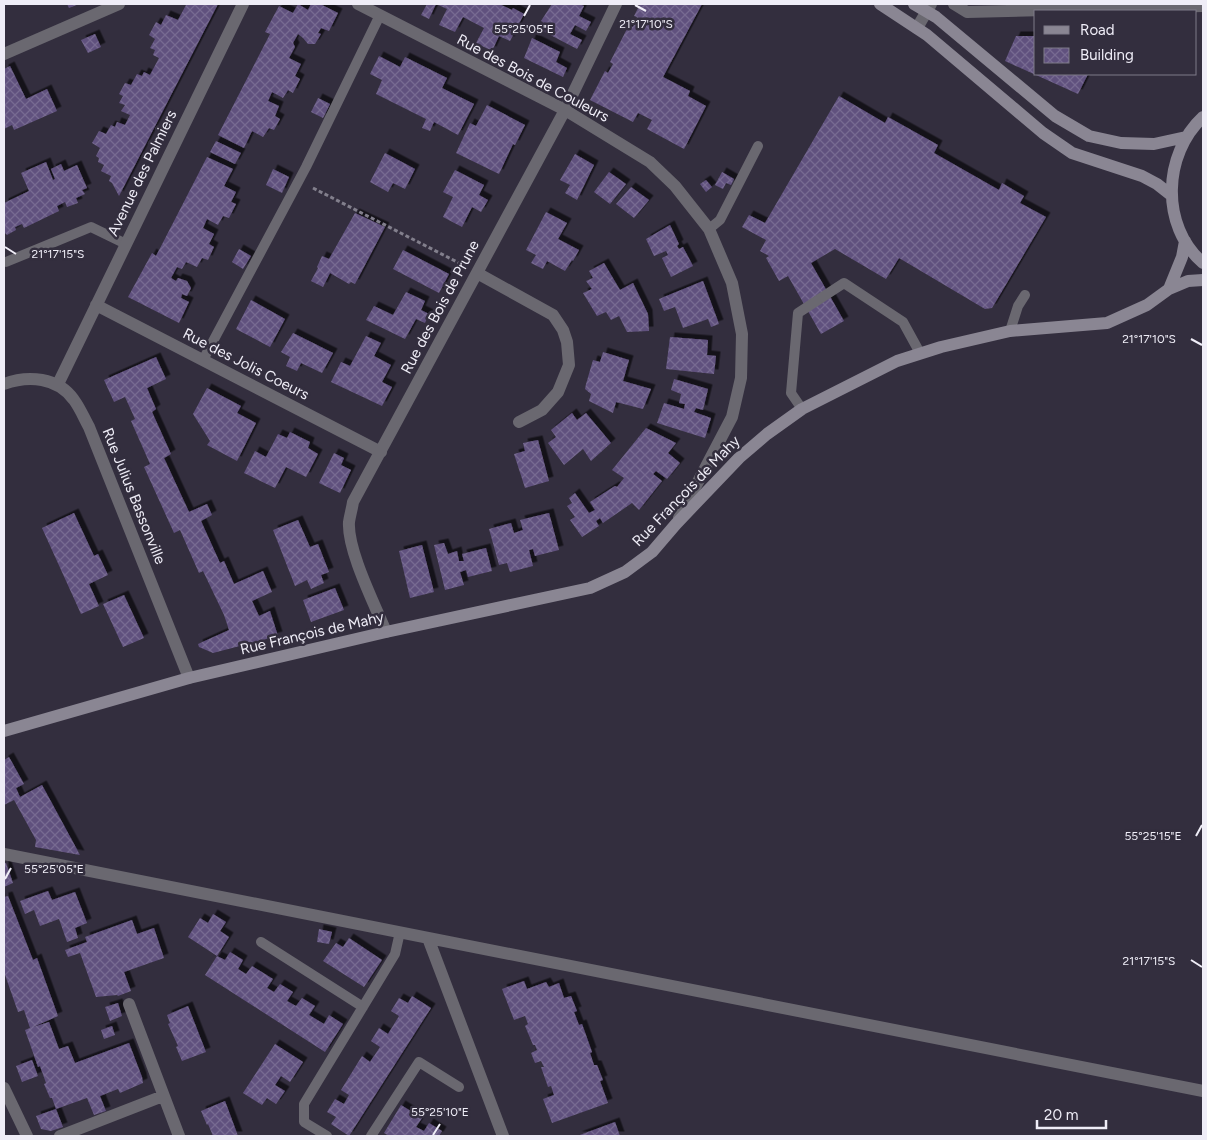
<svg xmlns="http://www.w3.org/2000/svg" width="1207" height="1140" font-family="Figtree,sans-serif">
	<defs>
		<pattern id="building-cross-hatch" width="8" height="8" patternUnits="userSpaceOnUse" patternTransform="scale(1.25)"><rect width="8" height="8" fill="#60517e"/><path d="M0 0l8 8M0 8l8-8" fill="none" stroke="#776a91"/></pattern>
		<filter id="shadow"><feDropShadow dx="4.5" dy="-4.5" stdDeviation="0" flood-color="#0009"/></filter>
	</defs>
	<rect width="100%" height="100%" fill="#332e3e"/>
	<path fill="url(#building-cross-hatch)" filter="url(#shadow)" d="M67,4h12l-10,4z
		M189,4h29l-99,192 -7,-13 -3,-2 2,-5 -10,-5 3,-6 -6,-3 1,-4 -3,-2 4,-8 -8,-5 7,-12 7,3 5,-9 4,2 2,-5 8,3 5,-10 -9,-4 4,-6 -6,-2 4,-7 -4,-2 6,-11 6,2 6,-11 5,2 2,-4 6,3 9,-17 -6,-3 2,-5 -5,-2 5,-9 -6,-4 7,-13 5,3 5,-10 12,5 8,-15z
		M298,4l10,6 3,-6h9l18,9 -9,18 -8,-3 -3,5 3,1 -6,10h-7l-5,-6 -5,-4 -5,9 2,4 -6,11 12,6 -6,12 5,3 -7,14 -5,-3 -5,8 -11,-6 -4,9 11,5 -4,10 5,3 -6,11 -5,-2 -6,9 -11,-6 -8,17 -26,-13 52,-101 -5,-2 14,-26 14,7z
		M427,4h72l13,6 1,-2 11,6 -14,27 -11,-5 -7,15 -16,-8 8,-15 -21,-11 -8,15 -16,-7 8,-16 -11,-5 -7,15 -8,-4z
		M552,4h27l5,2 -5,10 12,6 -5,9 -11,-6 -5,9 12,6 -5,9 -38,-20 4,-7 -2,-1z
		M640,4h62l-39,73 27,14 -2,5 18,10 -22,43 -37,-20 5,-9 -14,-7 -5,9 -43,-22 15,-29 3,2 5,-9 -3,-2 19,-37 4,2 4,-10 -3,-1z
		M95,34l6,13 -13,6 -7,-13z
		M1016,36h20v38h52l-10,20 -73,-33z
		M532,38l28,14 -4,10 11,6 -4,9 -39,-19z
		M379,56l21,11 5,-10 42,21 -5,10 32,16 -16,31 -24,-13 -4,9 -8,-3 4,-9 -50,-25 6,-14 -12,-6z
		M10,66l16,33 21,-10 10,22 -43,19 -2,-5 -8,4v-60z
		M839,96l46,27 3,-6 50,28 -4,8 65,37 3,-7 22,13 -4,7 26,14 -54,91 -7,1 -86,-51 -13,21 -51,-30 -24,14 33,58 -23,13 -33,-58 -9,5 -13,-23 3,-2 -9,-5 6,-11 -24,-13 7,-12 16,8z
		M318,98l12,6 -7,14 -12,-6z
		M487,105l38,20 -10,20 -2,-1 -14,30 -43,-21 14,-30 6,3z
		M216,141l25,12 -6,11 -25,-12z
		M385,153l30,16 -10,20 -12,-6 -5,9 -18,-10z
		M575,154l19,11 -17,35 -12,-7 5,-8 -10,-5z
		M207,157l26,12 -9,17 12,6 -5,10 5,2 -7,14 -6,-2 -5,9 -11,-6 -4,9 11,6 -5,10 5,3 -6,13 -6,-2 -5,9 -11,-5 -4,7 -5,-2 -6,11 5,3 2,-3 9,3 4,7 -4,8 -5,-2 -1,4 8,4 -10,21 -51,-26 24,-44 4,3z
		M46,162l7,18 2,-1 -4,-10 10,-5 3,7 13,-6 10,23 -5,2 3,4 -9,4 2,5 -11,4 -2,-5 -8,4 2,5 -35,17 -2,-4 -7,3 1,3 -9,5 -3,-3v-29l25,-12 -8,-18z
		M273,169l16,8 -7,16 -16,-8z
		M455,170l29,15 -5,10 9,5 -7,12 -9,-5 -10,20 -19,-10 10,-20 -10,-5z
		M609,172l17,12 -16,20 -16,-12z
		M722,172l12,7 -3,6 -5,-2 -3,6 -8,-4z
		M706,180l6,7 -6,5 -6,-8z
		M631,187l18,13 -15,18 -18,-14z
		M546,212l21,11 -9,16 21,11 -6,11 -1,-1 -7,11 -18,-10 -4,8 -12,-6 5,-8 -10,-5z
		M355,213l30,14 -30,57 -4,-2 -2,2 -19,-11 -7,14 -12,-6 7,-13 -1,-1 5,-11 7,3z
		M670,225l9,19 -2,2 2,3 4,-2 10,19 -22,11 -9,-19 6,-3 -2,-4 -12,5 -8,-17z
		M239,249l12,7 -8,13 -11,-7z
		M403,250l46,24 -10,19 -46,-24z
		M604,263l16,27 13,-7 15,31 1,17 -22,1 -8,-16 -8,4 -5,-8 -9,4 -14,-23 9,-4 -6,-8 7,-3 -4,-7z
		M703,281l16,43 -8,3 -3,-8 -25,9 -8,-21 -11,4 -5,-12z
		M406,292l19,9 -4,9 8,4 -4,9 -9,-4 -11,20 -39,-19 8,-14 19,9z
		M251,300l34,19 -15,28 -34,-18z
		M293,333l40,20 -11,20 -21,-10 -4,8 -11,-5 4,-9 -9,-5z
		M366,336l15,7 -7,13 17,9 -9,17 10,5 -10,19 -51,-24 10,-20 9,4z
		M670,337l38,3 -1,15 9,1 -2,18 -48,-5z
		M603,352l26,8 -6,21 28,8 -8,20 -27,-7 -3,11 -24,-12 2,-7 -6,-5 1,-5 7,-24 7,2z
		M156,357l10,22 -19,9 9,21 -4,3 19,42 -7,4 25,54 18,-8 5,11 -11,6 19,42 4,-2 10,23 29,-13 9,21 -20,9 7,15 11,-5 8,25 -65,17 -14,-6 -1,-3 31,-14 -5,-15 -21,-44 -4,2 -19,-43 -6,3 -30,-66 6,-3 -19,-43 4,-2 -10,-22 -11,5 -10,-22z
		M674,379l34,10 -5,21 -7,-2 -2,4 17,6 -6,20 -48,-15 7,-20 20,6 1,-5 -6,-1 2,-9 -10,-4z
		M207,388l34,18 -4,7 19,10 -19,38 -30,-16 3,-4 -17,-27z
		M572,413l5,7 9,-7 25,30 -20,18 -8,-12 -19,16 -16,-22 8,-6 -5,-7z
		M646,428l30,15 -8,10 12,10 -13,16 -11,-8 -3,3 9,7 -23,29 -7,-7 -29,20 -3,-5 -4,3 3,5 -17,11 -12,-17 5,-3 -8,-11 5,-3 -3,-5 6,-5 14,20 6,-3 -5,-8 25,-16 2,1 7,-9 -12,-8z
		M290,432l20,10 -2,6 10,6 -12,23 -20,-10 -11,21 -31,-15 11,-22 11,6 12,-23 9,4z
		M538,440l11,41 -24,7 -11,-34 11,-3 -2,-8z
		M334,453l10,5 -3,7 10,5 -11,23 -21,-10z
		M74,513l20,43 4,-2 10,21 -19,9 10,22 -18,8 -39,-86z
		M549,513l10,37 -24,6 -2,-7 -4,1 4,16 -23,6 -3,-9 -8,2 -10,-36 22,-6 3,10 9,-3 -3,-10z
		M298,520l12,27 8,-3 11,28 -8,3 3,8 -13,6 -4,-9 -12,6 -22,-56z
		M444,543l4,11 9,-3 2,10h5l-2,-7 24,-6 6,23 -24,6 -2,-7 -6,2 4,13 -19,5 -11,-45z
		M422,545l12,47 -24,6 -11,-47z
		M335,588l9,22 -33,12 -8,-22z
		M124,595l20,43 -21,9 -20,-43z
		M9,757l15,27 -8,4 4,9 22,-12 38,70 -45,-8 1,-7 -22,-40 -10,5v-45z
		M4,863h2l7,20 -9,4z
		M48,891l4,9 23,-8 12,31 -12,5 3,10 -11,4 -8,-23 -19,7 -6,-16 -9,4 -5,-13z
		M8,896l25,64 4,-2 21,58 -25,11 16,-5 10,27 9,-3 7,17 54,-20 13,34 1,6 -23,10 -2,-4 -18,7 6,15 -12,4 -7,-17 -31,11 7,18 -12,4 -10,-2 -5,-13 20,-7 -4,-11h-2l-6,-14 2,-1 -6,-17 -2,1 -13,-37 5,-2 -6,-18 -6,2 -14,-40v-75z
		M213,914l13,8 -6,9 9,6 -12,19 -29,-19 12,-19 8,5z
		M132,920l5,14 17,-6 10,30 -40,14 7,19 -13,5 -1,-1 -21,2 -16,-44 -12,4 -3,-7 22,-8 -2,-5z
		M319,929l13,3 -3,12 -12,-2z
		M349,938l33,22 -18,27 -41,-26 13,-18 7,4z
		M230,952l13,8 -5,9 8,5 6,-8 21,13 -6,9 7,4 6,-8 13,8 -6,9 9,5 6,-8 13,8 -6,9 15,9 5,-9 14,9 -18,28 -120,-77 12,-19 8,4z
		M524,981l3,8 19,-7 3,5 10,-4 5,15 7,-2 6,15 -3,1 5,13 3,-1 10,28 -2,1 4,12h3l6,15 -3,1 8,22 -56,20 -9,-24 11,-4 -3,-9 -3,1 -7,-20h3l-3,-6 -6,2 -4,-10 6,-3 -2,-5h-2l-8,-19 3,-2 -3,-8 -11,4 -12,-31z
		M412,996l19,12 -82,128 -18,-12 5,-7 -9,-5 8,-13 9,5 5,-9 -8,-5 21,-34 8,6 10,-15 -9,-6 8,-13 9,6 11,-18 -8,-5 8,-13 9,5z
		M118,1003l4,13 -12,5 -5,-14z
		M188,1006l18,46 -24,9 -6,-14 2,-1 -10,-22 2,-1 -3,-8z
		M112,1026l3,9 -11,4 -3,-9z
		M275,1044l28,18 -13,20 -9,-6 -6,9 10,6 -9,13 -9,-6 -5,7 -19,-12z
		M32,1060l6,16 -16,6 -6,-16z
		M225,1101l13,35h-25l-5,-12 -1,1 -6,-14z
		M401,1105l21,13 -6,9 8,4 5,-8 13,8 -3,5h-50l-5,-3z
		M615,1122l5,14h-43z"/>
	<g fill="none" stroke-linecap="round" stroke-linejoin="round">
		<path stroke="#827f8c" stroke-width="3" stroke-dasharray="4 2.5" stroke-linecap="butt" d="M313,188l150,77"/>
		<path stroke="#6a6870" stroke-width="10" d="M709,229l11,-9 38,-74
			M6,262l85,-35 35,17
			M1010,331l8,-25 7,-11
			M203,360l103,-193 74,-152
			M802,409l-11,-16 7,-80 46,-30 59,39 17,31
			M261,942l102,65
			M327,1136l-23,-14v-18l91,-150 5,-22
			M371,1136l48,-74 40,25"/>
		<path stroke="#6a6870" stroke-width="12" d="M358,4l207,106 85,52 25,24 34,43 23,54 10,51 -1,44 -9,39 -53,101
			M954,4l13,8 236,-6
			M917,28l14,-24
			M4,54l115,-50
			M477,273l76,42 10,15 4,12 2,23 -11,27 -16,18 -23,12
			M96,305l285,147
			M4,384c24,-9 54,-7 70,16 6,8 10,18 15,27l100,251
			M58,384l185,-380
			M386,632c-11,-27 -39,-82 -37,-110 1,-7 3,-13 4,-20l212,-392 51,-106
			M4,854l1199,237
			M428,938l75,198
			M129,1004l50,132
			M4,1088l23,48
			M60,1136l103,-40"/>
		<path stroke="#8a8693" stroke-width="12" d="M880,4l47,31 116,98 29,20 70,23 15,8 14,11
			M914,4l22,13 119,99 34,20 32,7 33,1 32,-7
			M1203,117c-40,37 -43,109 0,146
			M1169,289l13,-32 3,-16
			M4,731l185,-53 197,-46 204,-44 35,-16 27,-20 24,-28 63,-66 28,-24 35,-25 95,-48 44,-14 69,-16 97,-8 40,-18 22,-16 19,-8 15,-1"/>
	</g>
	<path fill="none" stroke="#efedf7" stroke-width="2" d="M635,5l11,6M524,16l6,-11M5,247l11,7M1191,339l11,6M1196,836l6,-11M5,879l6,-11M1191,960l11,7M433,1135l7,-11"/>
	<g text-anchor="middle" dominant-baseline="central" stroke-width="5" stroke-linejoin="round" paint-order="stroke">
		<g font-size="15" fill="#efedf7" stroke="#332e3e">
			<text transform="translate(533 78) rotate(28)">Rue des Bois de Couleurs</text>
			<text transform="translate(142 173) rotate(-64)">Avenue des Palmiers</text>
			<text transform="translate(440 307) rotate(-62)">Rue des Bois de Prune</text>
			<text transform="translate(246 364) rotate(27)">Rue des Jolis Coeurs</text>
			<text transform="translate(686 491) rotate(-46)">Rue François de Mahy</text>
			<text transform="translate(134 496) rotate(68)">Rue Julius Bassonville</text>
			<text transform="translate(312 633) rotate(-13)">Rue François de Mahy</text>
		</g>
	</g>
	<g font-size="12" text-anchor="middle" fill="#efedf7" stroke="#332e3e" stroke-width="5" stroke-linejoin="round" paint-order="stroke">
		<text x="646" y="28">21°17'10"S</text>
		<text x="524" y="33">55°25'05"E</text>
		<text x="58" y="258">21°17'15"S</text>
		<text x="1149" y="343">21°17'10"S</text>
		<text x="1153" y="840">55°25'15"E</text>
		<text x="54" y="873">55°25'05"E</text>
		<text x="1149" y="965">21°17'15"S</text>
		<text x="440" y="1116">55°25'10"E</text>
	</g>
	<rect width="1207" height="1140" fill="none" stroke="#efedf7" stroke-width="10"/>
	<rect x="1034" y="10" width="162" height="65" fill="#332e3e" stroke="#7e7a88"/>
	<rect x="1044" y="26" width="25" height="8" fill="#8a8693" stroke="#7e7a88"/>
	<text x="1080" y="35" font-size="15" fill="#efedf7">Road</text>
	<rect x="1044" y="48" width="25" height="15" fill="url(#building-cross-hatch)" stroke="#7e7a88"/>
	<text x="1080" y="60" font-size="15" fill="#efedf7">Building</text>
	<path d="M1037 1120v8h69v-8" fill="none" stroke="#efedf7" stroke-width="2.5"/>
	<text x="1044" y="1120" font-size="15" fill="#efedf7" stroke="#332e3e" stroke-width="4" paint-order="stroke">20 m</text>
</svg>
